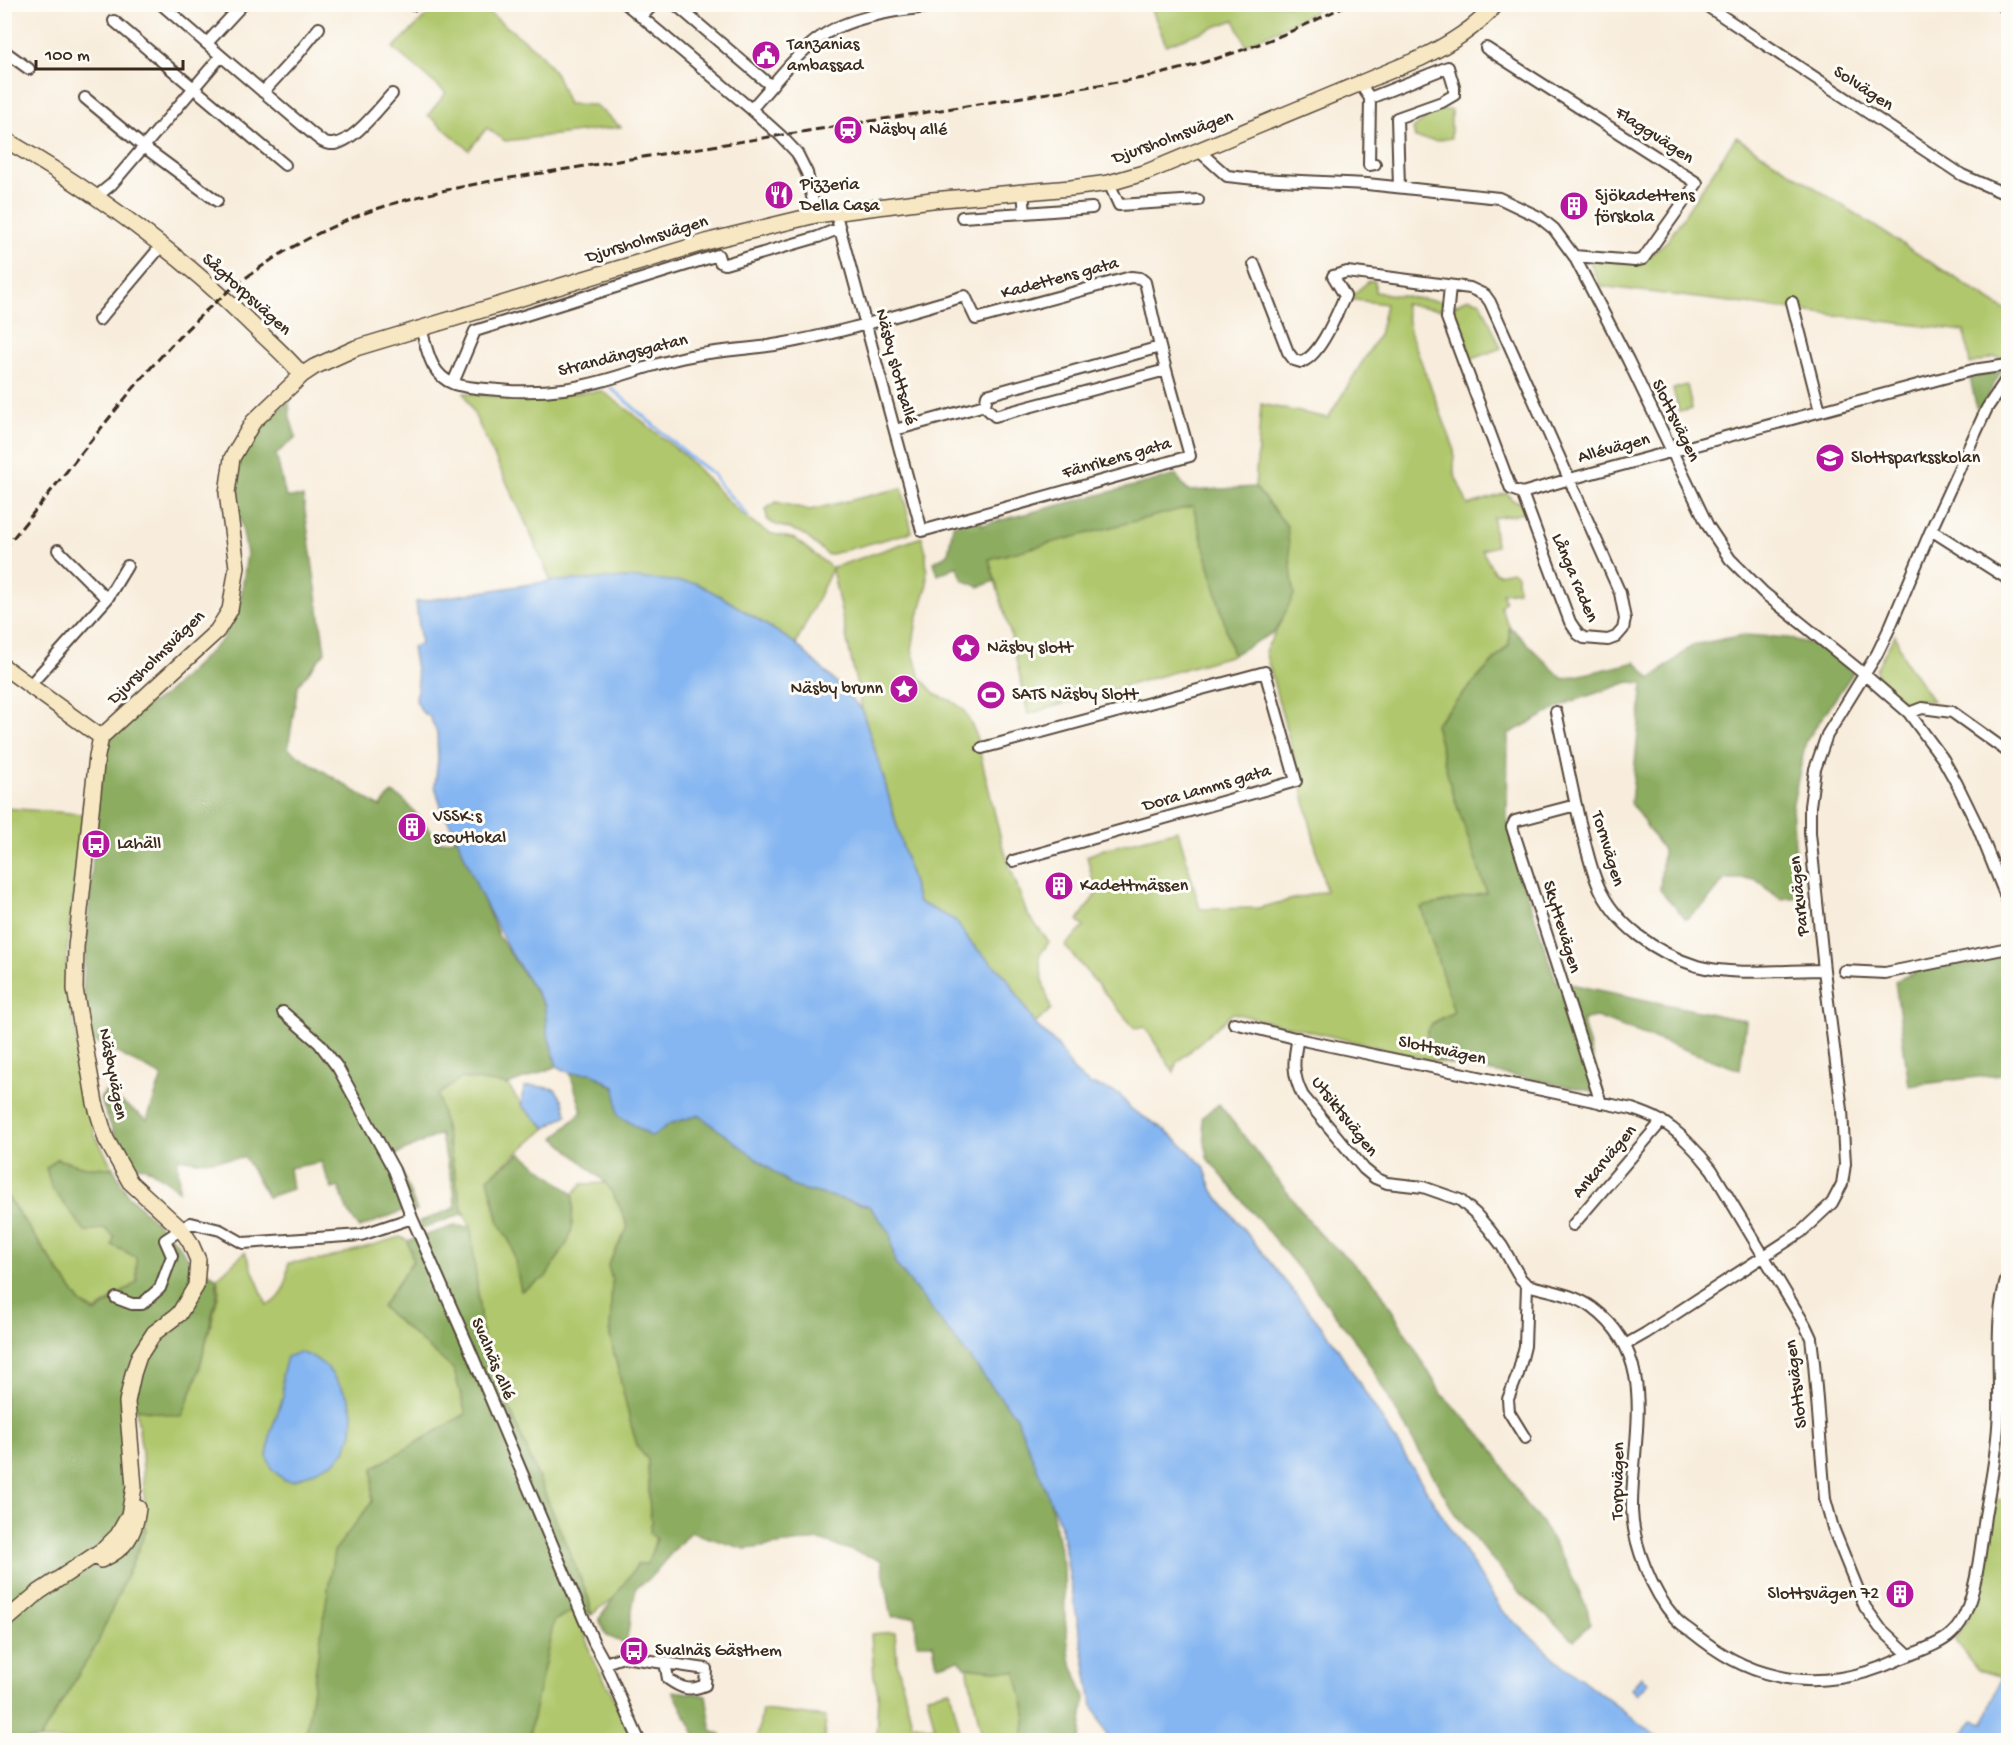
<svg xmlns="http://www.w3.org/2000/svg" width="2013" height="1745" font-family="'Gochi Hand',sans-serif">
	<rect width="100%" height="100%" fill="#fdfcf7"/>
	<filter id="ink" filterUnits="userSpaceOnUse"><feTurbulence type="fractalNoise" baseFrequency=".0167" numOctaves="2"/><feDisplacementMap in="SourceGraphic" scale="12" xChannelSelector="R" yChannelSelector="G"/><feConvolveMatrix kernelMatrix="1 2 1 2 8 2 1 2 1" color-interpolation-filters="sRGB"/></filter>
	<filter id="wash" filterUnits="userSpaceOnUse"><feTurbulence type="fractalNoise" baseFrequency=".008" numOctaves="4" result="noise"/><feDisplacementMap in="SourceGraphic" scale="24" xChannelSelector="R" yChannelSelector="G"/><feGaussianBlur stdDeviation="1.35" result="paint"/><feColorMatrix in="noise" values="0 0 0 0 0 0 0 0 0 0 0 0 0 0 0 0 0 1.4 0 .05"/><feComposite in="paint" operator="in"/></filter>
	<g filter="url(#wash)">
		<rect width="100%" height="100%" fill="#f8eddc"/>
		<path fill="#b0c76d" stroke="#767846" stroke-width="1.5" d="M438,5h41l59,46 18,23 12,30 27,1 26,22 -116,14 -18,-13 -18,22 -41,-35 18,-22 -53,-45z
			M1150,5h178l-82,40 -12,-25 -68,25z
			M1437,110h14v28l-15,3 -21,-3 -2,-9z
			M1736,137l272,175v47l-14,-2 -24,7 -6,-33 -364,-45 -11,-26 52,3 27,-23z
			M1369,281h6v11l69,10 -2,8 -38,-6 7,31 43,113v25l14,32 39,-12 5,7 9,2 5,11 -33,5 3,28 -14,4 12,22 5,2 13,-3 5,4 1,16 -16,2 3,9 -5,4 9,20v18l-74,80 16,64 36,105 -65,14 32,105 -22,11 -5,17 13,22 -207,-49 -57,50 -2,10 -29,-46 -10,2 -70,-83 19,-19 -6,-7 18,-26 -9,-38 17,-7 74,-19 22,79 58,-1 68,-17 -26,-111 -35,-129 11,-20 11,-105 -32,-39 6,-83 67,14 51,-83 7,-31 -38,-5z
			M1468,298l13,4 20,46 -32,12 -17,-43 2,-11z
			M1687,385l5,24 -13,3 -6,-23z
			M602,391l29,21 54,44 48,50 20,17 16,10 26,6 37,29 90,-31 4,15 1,35 -10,32 -5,31 8,27 16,18 16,6 12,9 11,22 27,112 25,70 22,28 -10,14 4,26 8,27 -16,15 -28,-46 -36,-35 -16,-23 -37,-18 -35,-126 -21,-66 -30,-141 -36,75 -74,-47 -86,-19 -85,3 -27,-62 -60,-126 43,5z
			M902,488l10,44 -84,23 -26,-22 -28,-9 -7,-4 -1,-11 10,-7 34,8z
			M1193,505l40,150 -205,59 -17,-78 -22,-77z
			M1895,635l10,26 28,40 -13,-1 -9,4 -7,-2 -27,-26 -1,-7z
			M4,808l79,6 -17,145 1,29 28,147 18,33 -28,-1 -28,-8 47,69 10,8 -1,9 23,12 1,25 -42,29 -14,-8 -76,-110z
			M462,1078l46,7 14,21 24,22 -58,50 11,45 13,23 9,44 51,-61 1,-35 9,-10 24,-1 12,20 10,24 -20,38 4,15 -2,56 21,89 7,23 10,12 2,57c12,14 3,31 -3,47h-9l-19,30 -28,21 -2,-16 -106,-255 -12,-117 -8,-14 -25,-118z
			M400,1237l8,4 5,19 -31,47 72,63 12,44 -92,54 -2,34 -38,50 -29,188h-266l58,-96 49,-113 -4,-78 -6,-45 46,9 16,-43 21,-82 -2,-14 28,-26 22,53c20,-8 19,-24 21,-42l34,-3z
			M1992,1498l16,4v156l-6,19 -24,-7 -23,-29 11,-20z
			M578,1608l13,48 21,38 20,44 -6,2h-98l26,-119z
			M895,1632l2,30 15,61 23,6 -8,-34 23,-5 12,50h-86l2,-47 -4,-17 -3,-42z
			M964,1667l52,5 10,42 -3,26h-40l-16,-72z
			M762,1710l64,7 -2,22 -8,1h-59z"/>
		<path fill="#8cac60" stroke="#646b3f" stroke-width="1.5" d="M2002,370l-24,44 -8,-36z
			M289,402l1,16 6,19 -20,17 10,43h17l22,155 -27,33 -10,64 92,58 12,-14 12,7 36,42 14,-3 1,-6 44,104 46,69 2,25 10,35 -49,19 -46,-7 -24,17 25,117 2,1 -44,16 -2,-7 36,-14 -1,-19 -14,-55 -45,21 22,56h-15l-43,17 -12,-18 -8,-23 -7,2 -11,-27 -32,6 3,21 -24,8 -23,-39 -48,3 -19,-3 1,32 -28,-20 -25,-8 -26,-63 6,-8 41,29 15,-44 -72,-37 -7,-49 17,-228 13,-29 26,-23 25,-14 58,-56 19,-43 6,-43 -14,-75 5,-21 30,-41z
			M1176,475l12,16 67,-4 32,39 7,69 -18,36 -43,24 -40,-149 -204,53 6,22 -16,6 -16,-7 -6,-14 -19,9 -4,-13 14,-8 5,-29 27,-8 2,8z
			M1509,626l54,53 73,-17 15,17 42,-34 51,-10 45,3 33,9 31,26 -47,68 -14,67 7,89 -19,2 -25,-20h-30l-19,24 -20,16 -26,-29 3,-40 -32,-47 12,-120 -14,-1 -59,20 -62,32 -1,83 15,61 34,103 190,40 -6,49 -144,-53 -14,3 21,73 -163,-31c-19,-32 -20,-33 14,-50l-33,-105 66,-14 -36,-105 -16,-64 74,-79z
			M2008,955v118l-99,13 -14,-105 23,-10z
			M570,1073h22l77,51 30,-9 95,72 75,19 21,26 5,31 121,154 34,83 14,70 1,48 5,41 15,38 -5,43h-57l3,-26 -10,-42 -52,-5 -4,-7 -23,5 -4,-21h-16l-2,-28 -23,1 -11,-57 -62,-20 -74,9 -55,-17 -42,48 -12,7 -10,57 -19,-8 -8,-17 39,-55h9l10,-25 -7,-5 1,-10 2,-3 -3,-4 -2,-57 -10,-12 -7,-23 -21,-89 2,-56 -4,-15 20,-38 -10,-24 -12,-20 -51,-45 27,-27z
			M1219,1104l99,128 59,53 64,108 50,53 36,61 15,16 22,37 24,51 2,13 -16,16 -56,-49 -63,-77 -96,-168 -49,-64 -103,-124 -5,-41z
			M521,1153l52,41 -1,35 -4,13 -23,36 -24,13 -9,-45 -13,-23 -11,-45z
			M57,1159l28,8 28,1 15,27 48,47 15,20 26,16v17l-19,79 -16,43 -61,-11 6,86 19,39 -49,113 -58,96h-34l-1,-547 77,110 14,10 42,-31 -1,-25 -24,-12 2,-9 -10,-8 -18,4 -35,-45 -5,-19z
			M454,1226l17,1 12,117 106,256 2,15 -13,-7 -24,13 -26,119h-223l29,-189 38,-49 1,-34 93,-54 -12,-44 -72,-63 31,-46 -5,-20z
			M673,1691l33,4 6,37 9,2 3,6h-26z"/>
		<path fill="#85b6f1" stroke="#607088" stroke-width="1.5" d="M636,578l60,5 26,14 73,46 43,41 24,26 21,66 35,126 37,18 16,23 36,35 28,46 23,22 15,24 17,15h5l24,9 12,15 31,19 27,23 15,16 9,24 120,150 169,270 61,54 98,75h-552l-17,-37 -31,-176 -45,-110 -121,-154 -5,-31 -21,-26 -75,-19 -95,-72 -30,9 -17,13 -34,-22 -3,-28 -23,-14h-22l-13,-7 -10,-35 -2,-25 -36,-56 -29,-57 -25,-60 -13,-23 -7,-24 3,-27 -1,-26 -7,-16 -8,-5 -6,-12 2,-19 -6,-34 9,-3 -5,-42 135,-21z
			M535,1086l20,3 7,10 5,16 -21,13 -24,-22v-10l3,-9z
			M299,1352l14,5 14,10 21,30 5,15 -1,21 -7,18 -10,11 -42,19 -9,-1 -12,-11 -5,-12 4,-26 12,-34 -1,-22 5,-18z
			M2008,1658v82h-51l17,-20 10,3z
			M1641,1677l7,6 -11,12 -6,-6z"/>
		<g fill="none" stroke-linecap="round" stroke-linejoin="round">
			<path stroke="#85b6f1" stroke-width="3" d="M611,388l79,69 23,17 8,12 27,30"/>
		</g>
	</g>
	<g filter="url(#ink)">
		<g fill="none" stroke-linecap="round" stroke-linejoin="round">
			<g stroke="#57473a" stroke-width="14">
				<path id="street" d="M412,4l1,1
					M626,4l125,105 30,27 16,17 10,20 9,42
					M675,4l95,81
					M1704,4l258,171 46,20
					M2002,4l6,8
					M641,17l13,-13
					M114,21l171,144
					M207,43l36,-39
					M1486,48l211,135 -54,76 -8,2 -61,-5
					M4,51l25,18
					M221,56l93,79c5,4 10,9 16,9 21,2 49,-36 62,-50
					M1365,91l5,7 -1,67 6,-1
					M263,92l35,-38 21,-26
					M85,98l59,49 73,54
					M1370,98l78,-31 6,20v8l-12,7 -45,16 2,69
					M751,109c23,-24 43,-54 71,-73 35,-24 96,-28 138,-32
					M1199,151l28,25 28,3 112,5 132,14 40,19 15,12 20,27 54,104 80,166 22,33 34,34 100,81 45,39 34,46 14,25 20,41 31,77
					M1109,183l10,22 79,-5
					M1023,192l2,21 67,-5
					M96,197l16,-13 109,-128 -60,-52
					M835,211l87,320 268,-75 -24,-86 -171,46 -11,-10
					M962,217l63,-4
					M1254,264l34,88 6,8 7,2c19,-5 36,-49 44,-66l-12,-20 14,-4 123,16 15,7 5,7 130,291 5,26 -2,10 -7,8 -8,3 -24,-2 -6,-4 -8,-12 -48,-129 -11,-4 -64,-171 3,-32
					M1792,302l28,109
					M99,320l63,-75
					M421,328c6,21 9,47 33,56 14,4 31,5 45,6 21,2 42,2 64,-1 40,-5 79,-22 118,-31 33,-8 66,-8 99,-14 63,-11 124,-31 185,-48l11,23 155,-42 9,1 5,4 15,65 -173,48 -2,10 -90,25
					M1160,347l6,23
					M453,383l22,-52 243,-76 2,7 5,2 93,-27 22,-9
					M1522,493l48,-14 403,-109 35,-5
					M1931,530l77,49
					M58,550l49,49
					M30,685l77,-86 20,-33
					M1556,712c8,36 15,72 23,107 6,22 10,45 19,66 17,40 58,68 99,81 35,10 90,4 127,4
					M1909,713l13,-5 30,4 56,40
					M982,748l283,-76 31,109 -283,80
					M1576,805l-61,16 -3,6 89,276
					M1844,971l41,2 123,-25
					M283,1012l36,31 19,25 56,102 18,48 55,125 127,300 11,20 34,77
					M1234,1023l73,18 325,68c9,3 18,6 27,11 18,9 41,34 53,50l93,155 6,13 3,25 11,136 8,29 32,79 15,21 29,27
					M1298,1038c-5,22 -6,37 5,58l61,73 11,9 12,5 36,4 37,13 16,14 13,15 13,17 19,33 6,6 -2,61 -7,28 -10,25 1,13 16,26
					M1573,1225l89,-104
					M1527,1285c22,6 47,9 66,23 68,51 38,130 39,202 1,35 20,82 43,108 5,6 12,10 17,14 26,21 52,37 85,44 40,10 85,1 121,-16 15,-7 42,-15 53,-26 8,-7 14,-18 17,-28 10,-28 13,-60 17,-90 6,-35 13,-71 14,-107 1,-39 -5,-99 9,-134
					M116,1298l16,6h10l18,-16 12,-32 -7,-16 26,-17 29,7 23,13 118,-8 51,-17
					M1625,1345l21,-12 155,-101 31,-29 10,-19 3,-20 -3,-54 -18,-140 -14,-137v-27l5,-37 12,-34 50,-81 13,-27 41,-97 56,-122 21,-31
					M605,1663l18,-6 83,12 -1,16c-16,7 -24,3 -37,-6l-3,-17"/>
			</g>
			<g stroke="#57473a" stroke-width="18">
				<path id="secondary" d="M4,139c88,51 170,110 243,181 18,18 39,35 55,55
					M4,667l97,70
					M101,1560c25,-11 34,-26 37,-52
					M4,1622l35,-30 65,-43 14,-14 11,-20 5,-28 -7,-85 6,-28 6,-18 15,-23 25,-19 17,-28 2,-26 -8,-18 -9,-13 -51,-47 -24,-43 -11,-36 -20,-114 1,-42 21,-191 4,-19 116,-106 13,-21 7,-43 -10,-74 5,-35 21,-36 49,-47 12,-8 42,-19 357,-108 103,-25 116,-15 139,-12 38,-5 38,-11 274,-114c28,-14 55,-30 75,-54"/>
			</g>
			<use href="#street" stroke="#fff" stroke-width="10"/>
			<use href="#secondary" stroke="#f7e8c3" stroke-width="15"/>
			<path stroke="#3b2a1e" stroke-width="3" stroke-dasharray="9 4.5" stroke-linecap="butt" d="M4,549c32,-39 63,-78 94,-117 73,-92 134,-162 245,-210 47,-21 97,-31 148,-41l652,-103c72,-16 139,-39 205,-74"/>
		</g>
	</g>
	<defs>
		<g id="civic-disc" transform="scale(1.5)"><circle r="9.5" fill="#b5179e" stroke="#fdfcf7"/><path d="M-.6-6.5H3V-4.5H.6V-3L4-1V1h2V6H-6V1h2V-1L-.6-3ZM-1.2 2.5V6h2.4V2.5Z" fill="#fff"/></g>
		<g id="station-disc" transform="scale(1.5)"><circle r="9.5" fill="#b5179e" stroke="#fdfcf7"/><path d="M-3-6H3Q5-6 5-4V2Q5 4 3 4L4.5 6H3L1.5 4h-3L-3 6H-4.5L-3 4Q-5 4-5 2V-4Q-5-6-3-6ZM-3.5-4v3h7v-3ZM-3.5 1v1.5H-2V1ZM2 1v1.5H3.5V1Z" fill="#fff"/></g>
		<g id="restaurant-disc" transform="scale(1.5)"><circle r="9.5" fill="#b5179e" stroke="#fdfcf7"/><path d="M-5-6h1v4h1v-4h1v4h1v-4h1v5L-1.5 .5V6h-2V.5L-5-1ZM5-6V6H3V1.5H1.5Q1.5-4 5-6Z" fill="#fff"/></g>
		<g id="building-disc" transform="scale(1.5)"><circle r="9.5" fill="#b5179e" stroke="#fdfcf7"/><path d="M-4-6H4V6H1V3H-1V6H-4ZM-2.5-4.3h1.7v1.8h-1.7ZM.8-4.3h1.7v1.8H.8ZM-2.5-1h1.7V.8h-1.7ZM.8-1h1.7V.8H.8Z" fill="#fff"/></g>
		<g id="school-disc" transform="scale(1.5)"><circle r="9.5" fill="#b5179e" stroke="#fdfcf7"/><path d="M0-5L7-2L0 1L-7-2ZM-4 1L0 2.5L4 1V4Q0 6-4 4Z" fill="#fff"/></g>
		<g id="sight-disc" transform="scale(1.5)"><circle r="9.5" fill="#b5179e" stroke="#fdfcf7"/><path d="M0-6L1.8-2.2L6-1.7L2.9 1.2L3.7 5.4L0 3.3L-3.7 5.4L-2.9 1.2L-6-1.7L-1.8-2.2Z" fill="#fff"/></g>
		<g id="stadium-disc" transform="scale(1.5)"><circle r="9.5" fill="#b5179e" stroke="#fdfcf7"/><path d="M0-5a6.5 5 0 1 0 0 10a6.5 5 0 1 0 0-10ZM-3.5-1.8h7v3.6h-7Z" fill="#fff"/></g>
		<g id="bus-disc" transform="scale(1.5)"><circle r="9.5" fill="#b5179e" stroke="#fdfcf7"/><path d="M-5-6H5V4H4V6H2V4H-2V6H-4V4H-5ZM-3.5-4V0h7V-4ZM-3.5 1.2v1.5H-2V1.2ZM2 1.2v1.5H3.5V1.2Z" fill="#fff"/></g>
	</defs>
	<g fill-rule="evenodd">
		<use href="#civic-disc" x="766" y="55"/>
		<use href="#station-disc" x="848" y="130"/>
		<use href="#restaurant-disc" x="779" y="195"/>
		<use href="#building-disc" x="1574" y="206"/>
		<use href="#school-disc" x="1830" y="458"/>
		<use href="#sight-disc" x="966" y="648"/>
		<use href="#sight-disc" x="904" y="689"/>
		<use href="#stadium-disc" x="991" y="695"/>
		<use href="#building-disc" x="412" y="827"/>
		<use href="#bus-disc" x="96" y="844"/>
		<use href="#building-disc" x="1059" y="886"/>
		<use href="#building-disc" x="1900" y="1594"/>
		<use href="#bus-disc" x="634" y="1651"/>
	</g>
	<g text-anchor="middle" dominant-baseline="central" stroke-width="6" stroke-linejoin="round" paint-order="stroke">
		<g font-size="18" fill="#3b2a1e" stroke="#fdfcf7" text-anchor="start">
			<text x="787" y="45">Tanzanias<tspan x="787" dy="21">ambassad</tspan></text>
			<text x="869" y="130">Näsby allé</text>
			<text x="800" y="185">Pizzeria<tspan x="800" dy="21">Della Casa</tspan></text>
			<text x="1595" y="196">Sjökadettens<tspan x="1595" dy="21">förskola</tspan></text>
			<text x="1851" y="458">Slottsparksskolan</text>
			<text x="987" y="648">Näsby slott</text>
			<text x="883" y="689" text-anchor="end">Näsby brunn</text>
			<text x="1012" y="695">SATS Näsby Slott</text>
			<text x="433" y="817">VSSK:s<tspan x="433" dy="21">scoutlokal</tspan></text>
			<text x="117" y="844">Lahäll</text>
			<text x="1080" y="886">Kadettmässen</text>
			<text x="1879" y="1594" text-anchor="end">Slottsvägen 72</text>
			<text x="655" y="1651">Svalnäs Gästhem</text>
		</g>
		<g font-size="18" fill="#3b2a1e" stroke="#fdfcf7">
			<text transform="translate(1863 89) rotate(33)">Solvägen</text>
			<text transform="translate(1654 136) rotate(33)">Flaggvägen</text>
			<text transform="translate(1173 138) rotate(-20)">Djursholmsvägen</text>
			<text transform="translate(647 240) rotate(-17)">Djursholmsvägen</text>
			<text transform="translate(1060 279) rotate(-15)">Kadettens gata</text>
			<text transform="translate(246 295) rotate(42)">Sågtorpsvägen</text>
			<text transform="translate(623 356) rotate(-14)">Strandängsgatan</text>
			<text transform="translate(895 367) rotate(75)">Näsby slottsallé</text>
			<text transform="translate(1675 421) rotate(64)">Slottsvägen</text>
			<text transform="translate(1614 449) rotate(-15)">Allévägen</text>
			<text transform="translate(1117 459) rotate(-16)">Fänrikens gata</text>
			<text transform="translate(1574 578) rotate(67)">Långa raden</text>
			<text transform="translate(157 658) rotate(-44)">Djursholmsvägen</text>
			<text transform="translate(1207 789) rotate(-16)">Dora Lamms gata</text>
			<text transform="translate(1607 849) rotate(73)">Tornvägen</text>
			<text transform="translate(1800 896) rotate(-96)">Parkvägen</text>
			<text transform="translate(1561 927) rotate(73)">Skyttevägen</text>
			<text transform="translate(1442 1051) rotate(12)">Slottsvägen</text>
			<text transform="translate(112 1074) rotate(79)">Näsbyvägen</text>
			<text transform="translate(1344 1117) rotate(52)">Utsiktsvägen</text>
			<text transform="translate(1605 1162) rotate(-50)">Ankarvägen</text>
			<text transform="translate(492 1359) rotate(67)">Svalnäs allé</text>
			<text transform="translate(1797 1384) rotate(-97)">Slottsvägen</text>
			<text transform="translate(1619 1481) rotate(-89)">Torpvägen</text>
		</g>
	</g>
	<rect width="2013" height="1745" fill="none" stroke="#fdfcf7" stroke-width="24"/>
	<path d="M36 60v9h147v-9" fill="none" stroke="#3b2a1e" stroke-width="3"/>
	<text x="45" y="60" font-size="18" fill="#3b2a1e" stroke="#fdfcf7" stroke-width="4.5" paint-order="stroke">100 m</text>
</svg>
